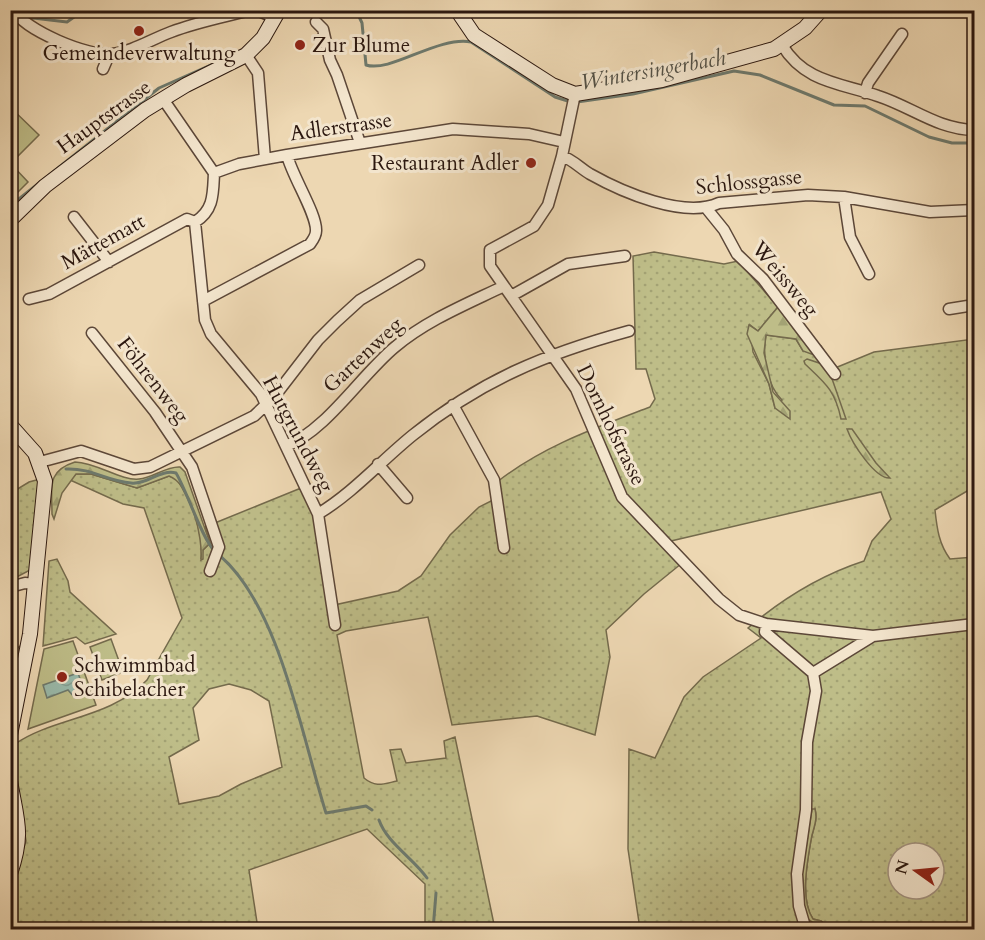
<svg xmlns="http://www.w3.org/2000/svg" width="985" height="940" font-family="Cardo,serif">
	<defs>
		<pattern id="green-dots" width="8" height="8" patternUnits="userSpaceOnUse" patternTransform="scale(1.5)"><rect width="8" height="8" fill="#bebd88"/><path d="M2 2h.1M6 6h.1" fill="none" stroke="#a3a274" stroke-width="1.8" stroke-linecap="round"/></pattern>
		<pattern id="forest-firs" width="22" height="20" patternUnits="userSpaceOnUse" patternTransform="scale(1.5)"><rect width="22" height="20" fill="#bebd88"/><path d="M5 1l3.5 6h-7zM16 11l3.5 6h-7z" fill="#a3a274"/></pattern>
		<pattern id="water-waves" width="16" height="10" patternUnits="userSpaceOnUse" patternTransform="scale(1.5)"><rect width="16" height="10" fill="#99baab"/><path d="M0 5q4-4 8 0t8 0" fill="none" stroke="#849f92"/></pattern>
	</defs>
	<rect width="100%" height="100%" fill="#edd7b2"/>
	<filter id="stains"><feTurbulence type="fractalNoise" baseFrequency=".00333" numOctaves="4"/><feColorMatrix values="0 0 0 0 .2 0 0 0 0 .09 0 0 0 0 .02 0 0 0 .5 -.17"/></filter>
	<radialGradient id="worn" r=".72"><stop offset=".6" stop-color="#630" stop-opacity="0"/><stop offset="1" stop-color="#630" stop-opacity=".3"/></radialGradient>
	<path fill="url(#green-dots)" stroke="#746a4c" stroke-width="1.5" fill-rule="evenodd" d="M654,252l70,12 14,-3 40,46 -20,24 -8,-6 3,27 16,32 6,24 7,-8c-15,-14 -20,-45 -16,-65l30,4 7,12 3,-10 15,5 14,22 39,-16 100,-13v148l-39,23c2,19 4,34 15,49l24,-2v372h-142l-11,-8 -8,-2c-13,-19 -6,-57 -2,-79 2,-12 7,-19 4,-31l-10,36v71l17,13h-182l-12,-80 1,-100 26,9 29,-61 19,-20 58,-39 -13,-10c34,-29 73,-53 116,-67l8,-20 19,-22 -10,-27 -210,49 16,18 -43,35 -38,36 4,27 -15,78 -58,-19 -85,9 -24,-108 -82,14 -9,4 27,143c12,10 19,6 33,3l-7,-31 11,-1 5,14 40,-5 -2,-17 11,-4 40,192h-70v-45l-58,-55 -118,41 9,59 -247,1v-41l15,-48 -12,-75 1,-22c39,-27 95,-25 132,-64l35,-62 -38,-110 -21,-4 -53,-24 6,-6h15l46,14 32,-12 8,3c14,23 27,52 24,80l2,-9 7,-7 -5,-16 96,-39 14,31 19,86 64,-14 23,-15 29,-41 29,-28 20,-10 -2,-15c46,-36 98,-54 153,-75l5,-8 -9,-30h-10l-3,-113zM229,684l22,6 18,11 13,66 -41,17 -22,12 -40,8 -10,-47 30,-17 -6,-32 16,-19zM898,853h36v36h-36z
		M40,479l-8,90 -21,11v-87l18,-11z
		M57,559l11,22 2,11 46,42 -31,10 -9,-7 -33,9 6,-85z
		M25,643l-14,69v-60z"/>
	<path fill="url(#forest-firs)" stroke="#746a4c" stroke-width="1.5" d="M778,307l36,48 -11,-4 -7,-12 -30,-4 -2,18 9,39 17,19v8l-15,-11 -6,-24 -22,-50 2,-9 9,6z
		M807,359l15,5 8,9 16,46h-5c-6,-29 -16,-36 -36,-55l-1,-3z
		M847,429h5l24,34 14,15c-15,1 -38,-35 -43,-49z
		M75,462c23,1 46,19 64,17 14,-1 27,-13 41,-12l5,5 25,71 -7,7v9l-2,1c2,-22 -10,-76 -32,-84l-32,12 -46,-14h-15l-14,19 -8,26 -2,-5c0,-26 -6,-43 23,-52z
		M812,809h3c3,12 -2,19 -4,31 -4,23 -11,60 2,79l8,2 11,8h-10l-18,-13 -2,-42z"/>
	<path fill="#bebd88" stroke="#746a4c" stroke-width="1.5" d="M10,107l29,28 -25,25 -3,-4z
		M11,164l17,18 -17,17z
		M111,639l12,33 -21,8 -12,-33z
		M73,641l23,64 -68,24 16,-80z"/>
	<path fill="url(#water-waves)" stroke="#6d796d" stroke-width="1.5" d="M78,673l6,17 -3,2 1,3 -7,3 -7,-8 -21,8 -4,-13z"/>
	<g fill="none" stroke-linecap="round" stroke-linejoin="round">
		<path stroke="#6d796d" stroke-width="3" d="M356,10l6,13 4,42c25,8 71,-29 105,-23l84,55 16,5
			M286,15l15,-5
			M26,20l7,-2 34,4 17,-12
			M10,24l10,-2
			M577,102l56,-8 101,-23 26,4 74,30 31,1 64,31 23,6h22
			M10,206l149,-118 54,-24
			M66,469c26,-1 41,12 65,14 16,2 29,-14 45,-10 11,18 27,68 38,77
			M219,555c61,51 83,183 107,258l40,-7 6,4
			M379,820c8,23 34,38 48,58
			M433,930l3,-37"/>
		<g stroke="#5c4738" stroke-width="13">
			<path id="street" d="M14,10c10,20 75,47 97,44 21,-2 41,-15 60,-22 26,-10 53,-15 80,-22
				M257,10l18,8
				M316,22l7,7 7,31 7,15 23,68
				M782,45c23,38 59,38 96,51 34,11 59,33 96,34
				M246,55l12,18 7,86
				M103,69l6,-14
				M865,93l3,-10 34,-49
				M575,94l-13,62 -14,49 -14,21 -44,24v16l86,123 46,108 97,102 20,16 27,9 107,12 101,-12
				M163,99l51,74
				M562,156c11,4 18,12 28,18 32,18 94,45 129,29l89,-8 36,2 86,15 44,-2
				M214,173c-1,21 0,37 -19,49l10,98 6,14 50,60 57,120 17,111
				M214,173l25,-9 48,-9 166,-26 76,5 35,8
				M844,197l6,40 19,37
				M707,209l17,21 13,24 26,25 72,95
				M74,217l35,45
				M511,296l57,-32 57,-8
				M29,299l20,-5 138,-75 8,3
				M203,301l107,-57c3,-4 6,-8 6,-13 1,-17 -24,-55 -29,-76
				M949,309l25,-4
				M92,333l63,79 37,55 27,80 -9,24
				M453,405l41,75 10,68
				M286,446c40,-15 76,-72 109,-99 32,-27 72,-43 109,-61
				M40,462l41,-11 53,18 16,-2 104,-51 20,-19 44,-57 19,-19 23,-21 59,-35
				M378,464l29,34
				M318,514c35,-21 64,-54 95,-79 69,-55 132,-81 216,-104
				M10,587l15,-4 11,1
				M766,624l-1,8 48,41 3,18 -9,51 -1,68 -9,64 2,32 7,24
				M813,673l60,-37"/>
		</g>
		<g stroke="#2b170f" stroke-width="16">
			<path id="secondary" d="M457,10l17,25 78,50 23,9 87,-14 112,-31 31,-21 16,-18
				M10,220l35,-34 100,-76 41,-25 60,-30 17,-17 16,-28
				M10,425l25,28 10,28 -15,153 -20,101
				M10,781c7,40 14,52 0,93"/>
		</g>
		<use href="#street" stroke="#f3e5cd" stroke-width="10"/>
		<use href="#secondary" stroke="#f3e5cd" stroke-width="14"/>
	</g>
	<g fill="#8f2418" stroke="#f3e5cd" stroke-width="2">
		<circle cx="139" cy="31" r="6"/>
		<circle cx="300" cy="45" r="6"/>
		<circle cx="531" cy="163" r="6"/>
		<circle cx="62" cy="677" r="6"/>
	</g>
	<g text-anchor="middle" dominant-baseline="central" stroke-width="6" stroke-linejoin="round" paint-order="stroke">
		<g font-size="21" fill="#2b170f" stroke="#f3e5cd" text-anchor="start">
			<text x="312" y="45">Zur Blume</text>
			<text x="139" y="53" text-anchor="middle">Gemeindeverwaltung</text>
			<text x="519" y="163" text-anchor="end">Restaurant Adler</text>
			<text x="74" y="665">Schwimmbad<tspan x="74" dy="24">Schibelacher</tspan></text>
		</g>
		<g font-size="21" fill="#2b170f" stroke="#f3e5cd">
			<text transform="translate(104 117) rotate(-36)">Hauptstrasse</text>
			<text transform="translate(341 127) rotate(-8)">Adlerstrasse</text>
			<text transform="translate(749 182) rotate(-6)">Schlossgasse</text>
			<text transform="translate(103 242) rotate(-29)">Mättematt</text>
			<text transform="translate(785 279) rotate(50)">Weissweg</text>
			<text transform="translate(363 355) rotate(-43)">Gartenweg</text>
			<text transform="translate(153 380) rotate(52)">Föhrenweg</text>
			<text transform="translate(611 425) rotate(64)">Dornhofstrasse</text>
			<text transform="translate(298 434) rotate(62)">Hutgrundweg</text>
		</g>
		<g font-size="22" font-style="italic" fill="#525046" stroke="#f3e5cd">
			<text transform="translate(653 70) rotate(-10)">Wintersingerbach</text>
		</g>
	</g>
	<rect width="985" height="940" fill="none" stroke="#edd7b2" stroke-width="36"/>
	<rect x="12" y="12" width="961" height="916" fill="none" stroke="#2b170f" stroke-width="3"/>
	<rect x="18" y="18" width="949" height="904" fill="none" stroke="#2b170f" stroke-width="1.5"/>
	<g transform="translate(916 871) rotate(285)"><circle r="28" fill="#f3e5cd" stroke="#a39381" stroke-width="1.5"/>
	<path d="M0-4.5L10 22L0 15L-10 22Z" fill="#8f2418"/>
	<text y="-9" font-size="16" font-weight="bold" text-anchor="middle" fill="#2b170f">N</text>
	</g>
	<rect width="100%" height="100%" filter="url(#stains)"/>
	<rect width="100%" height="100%" fill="url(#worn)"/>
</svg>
